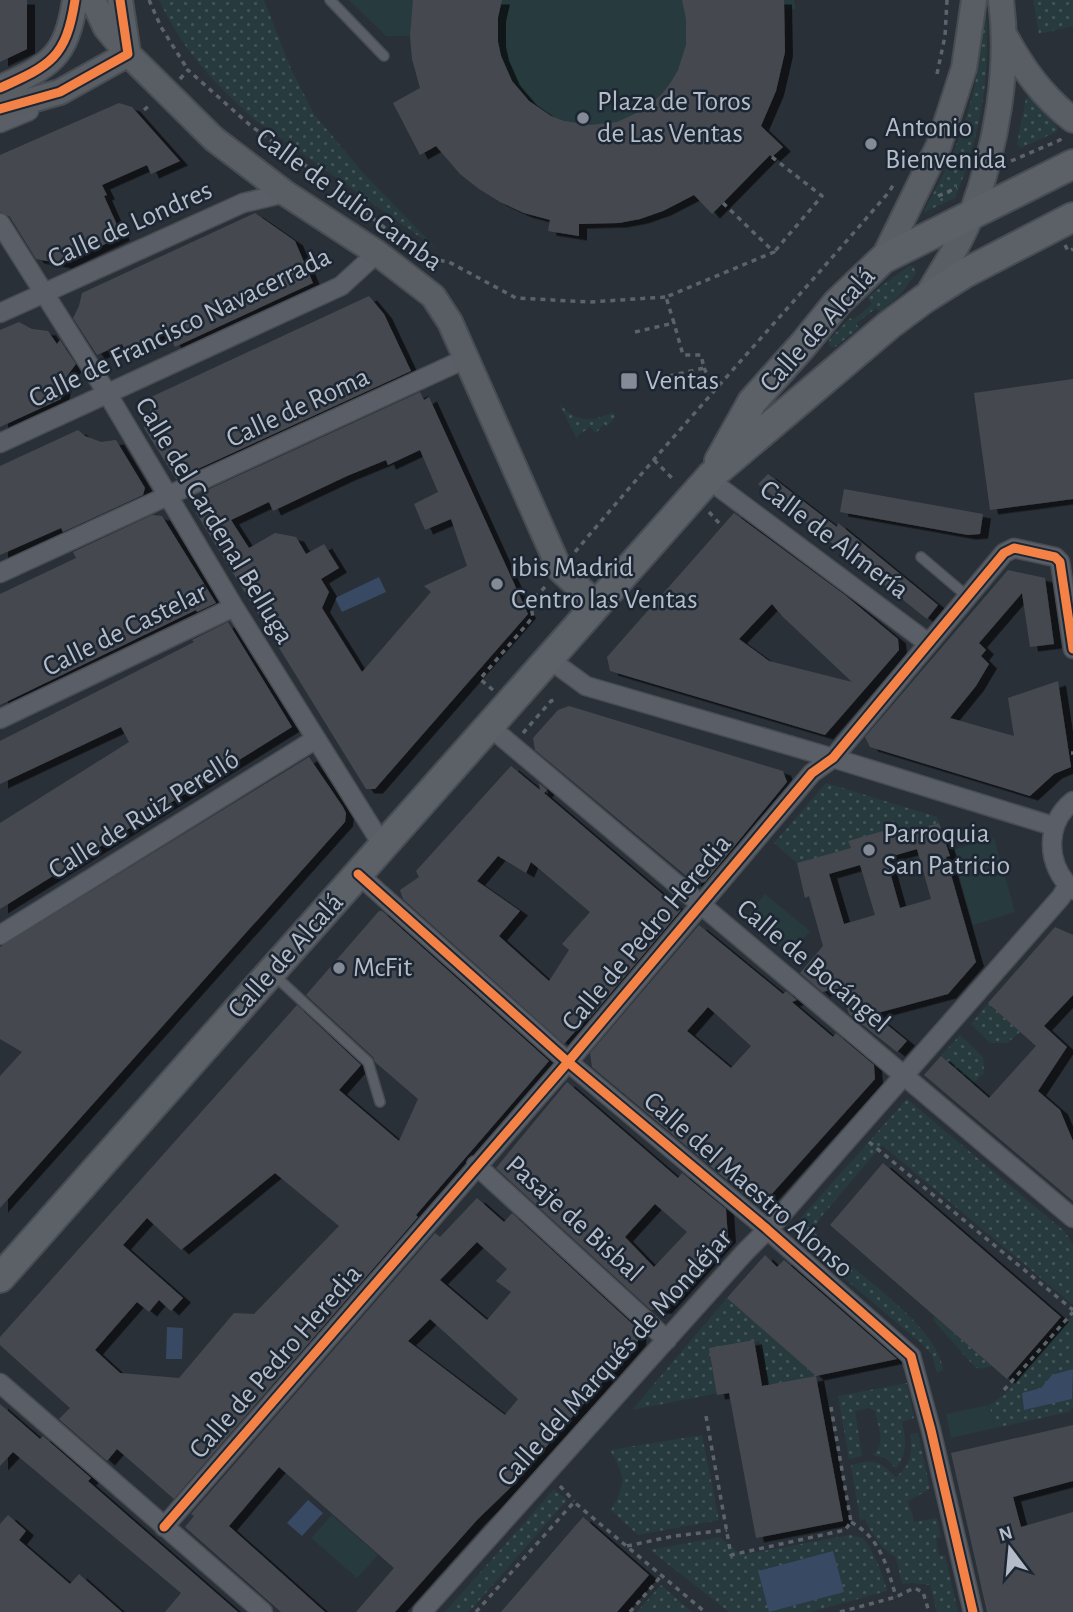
<svg xmlns="http://www.w3.org/2000/svg" width="1073" height="1612" font-family="'Alegreya Sans',sans-serif">
	<defs>
		<pattern id="park-dots" width="8" height="8" patternUnits="userSpaceOnUse" patternTransform="scale(1.75)"><rect width="8" height="8" fill="#273a3e"/><path d="M2 2h.1M6 6h.1" fill="none" stroke="#445559" stroke-width="1.8" stroke-linecap="round"/></pattern>
		<filter id="shadow"><feDropShadow dx="8" dy="4.5" stdDeviation="0" flood-color="#0009"/></filter>
	</defs>
	<rect width="100%" height="100%" fill="#2a3038"/>
	<path fill="url(#park-dots)" d="M159,0h105l27,69 23,45 49,59 75,77 -183,-130c-41,-37 -72,-69 -96,-120z
		M1033,0h40v26l-34,8z
		M984,7c4,9 3,21 3,32 1,55 -11,108 -32,159l-30,14 -1,-2c27,-46 47,-95 55,-148 3,-19 3,-37 5,-55z
		M1029,97l29,31 -2,4 -35,16 -4,-4 9,-46z
		M909,266h4l3,7 -15,21 -21,18 -4,-4 -20,16 3,4 -24,19h-5l-1,-7 21,-22 3,2 19,-16 -5,-7z
		M559,403c16,19 32,20 54,9l2,5 -8,10 -3,-3 -8,9 -6,-6 -14,10z
		M826,783l111,34 2,6 -54,15 -2,-7 -34,10 2,7 -54,15 -23,-20z
		M988,1003l32,29 -13,11h-17l-19,-19z
		M960,1035l23,22 1,16 -11,10 -32,-27z
		M907,1099l157,132 9,13v61l-191,-160 -61,72 -7,11 5,12c32,28 121,88 124,130l-6,3 -5,-18 -10,-11 -123,-104v-20z
		M727,1298l89,78 -48,9 -9,-44 -47,8 7,44 -87,17z
		M1073,1315v92l-4,5 -74,16 -6,-23 15,-10z
		M934,1316l58,50 -11,3 -6,-2 -41,-46z
		M907,1383l7,35 -12,4c4,19 6,30 -6,47l-10,-11 -14,-3c15,-9 6,-29 3,-44l-6,-3 -14,3 7,45 -13,3 -11,-63z
		M918,1433l12,56 -22,12 6,21 23,-4 4,19 -5,1 3,18 6,-1 13,57h-21l-7,-27 -17,-2 -11,1 -6,-26 -13,-10 -12,-17 -6,-12 -5,1 -9,-55c24,-6 27,-5 45,12 15,-12 17,-25 14,-43z
		M702,1435l17,85 -81,15 -27,-25c15,-27 15,-33 -1,-60z
		M554,1489l13,11 -98,112h-24z
		M850,1535l13,3c12,17 19,33 24,53l-76,21h-82l-79,-62 70,-13 21,18z
		M661,1585l31,27h-55z"/>
	<path fill="#273a3e" d="M349,0h445l2,9 -11,1c2,43 -5,79 -25,117l23,20 -11,10 -2,-1 -47,47 1,3 -9,10 -21,-21c-37,21 -72,30 -115,29v12l-31,-5 2,-11c-44,-12 -85,-38 -114,-73l-16,8 -27,-52 27,-15 -8,-29 -2,-23h-24z
		M994,838l21,74 -42,13 -21,-75z
		M765,894l45,37 -20,24 -45,-37z
		M989,1405l6,23 -44,10 -5,-24z
		M332,1515l46,40 -21,23 -46,-40z"/>
	<path fill="#384963" d="M379,577l7,15 -44,20 -7,-14z
		M167,1327l16,1 -1,31h-16z
		M1073,1369l-1,30 -48,11 -2,-17 19,-5 11,-13z
		M308,1500l15,13 -21,23 -15,-13z
		M833,1551l11,41 -75,20 -11,-41z"/>
	<path fill="#444950" fill-rule="evenodd" filter="url(#shadow)" d="M0,0h27v49l-27,13z
		M413,0h89l-4,17v25l3,14 11,25 17,20 22,15 13,5 27,4 26,-3 26,-12 19,-16 9,-12 7,-12 8,-25v-26l-4,-19h102l1,52 -9,39 -15,35 22,21 -11,10 -2,-2 -58,59 -18,-19 -31,16 -23,8 -21,4 -40,1v12l-31,-5 2,-11 -26,-7 -24,-11 -21,-13 -19,-15 -24,-28 -16,9 -27,-52 27,-15 -8,-29 -2,-23z
		M119,103l13,4 48,54 -29,13 -4,-9 -45,20 5,10 -3,1 18,40 -58,28 -28,-5 -26,-42 -10,-5v-57z
		M255,213l40,28 18,42 -138,64 -7,-14 -42,19 -4,-8 -25,11 -24,-37 6,-12 3,-13z
		M369,296l15,18 27,57 -235,108 -32,-51 7,-20v-11z
		M19,322l13,7 16,2 9,13 3,-4 16,24 -12,16 -3,19 -61,28v-97z
		M1073,379v120l-83,11 -16,-117z
		M420,392l4,8 5,-3 99,217 -153,175h-9l-170,-276 7,-21zM420,450l18,42 -24,12 11,26 26,-11 16,47 -43,20 7,6 -69,80 -40,-64 7,-16 -8,-13 18,-11 -15,-24 -18,10 -10,-17 -21,-4 -26,15 -18,-28 38,-18 4,9 74,-35 39,-16 2,5z
		M78,430l7,6 16,6 15,-2 29,48 -2,7 -80,37 -2,-4 -61,27v-89z
		M768,474l69,53 1,-4 100,82 -11,14 -169,-135z
		M844,489l139,25 -3,20 -12,1 -128,-23z
		M734,513l111,82 53,44 1,11 -74,85 -215,-64 -3,-14zM772,604l11,13 69,65 -83,-21 -30,-22z
		M152,515l10,1 54,87 -19,9 -1,-2 -196,95v-111l76,-36 -3,-6z
		M1008,570l37,8 9,66 -24,3 -8,-54 -43,50 7,7 -5,6 8,8 -13,22 -26,32 64,18 -6,-38 50,-17 13,86 -17,7 -24,22 -160,-49 -5,-10z
		M228,622l64,105 -292,182v-86l129,-81 -8,-15 -121,57v-43l194,-99 -2,-2z
		M569,706l214,65 4,11 -82,100 -9,2 -161,-134 -2,-12 25,-28z
		M309,757l34,50 3,6 -1,9 -345,386v-132l22,-24 -22,-13v-92z
		M511,766l29,24 -1,-7 8,7 -3,3 137,117 -92,109 -2,-1 -23,26 -161,-145 -3,-9 19,-13 -3,-6zM498,856l28,17 5,-11 59,50 -28,32 7,6 -20,31 -50,-45 21,-25 -43,-30z
		M939,823l11,33 -4,1 30,105 -28,32 -74,20 33,27 -10,11 -48,-38 -8,-26 -19,4 -22,-19 23,-27 -14,-50 -4,2 -8,-35 54,-15 -3,-7 35,-10 2,7zM917,849l14,50 -31,9 -14,-50zM860,865l15,50 -31,9 -15,-50z
		M379,911h3l167,150 -133,154 2,2 -244,282 -57,-50 -10,12 -48,-42 11,-11 -70,-63v-8l297,-332 64,60 -22,25 60,51 19,-42 -43,-37 -2,-5 -67,-62zM275,1173l64,53 -85,88 -20,-1 -55,65 -59,-5 -25,-23 42,-48 12,10 10,-12 12,11 12,-13 -60,-53 24,-27 34,32z
		M699,925l84,69 3,-3 11,9 -5,2 41,35 3,-4 38,32 1,14 -114,127h-3l-166,-139 -2,-14zM708,1007l43,39 -20,22 -44,-37z
		M1055,927l18,8v60l-29,31 23,21 -29,44 22,19 13,31v60l-149,-126 17,-19 48,42 47,-52 -48,-43z
		M567,1082l111,96 4,-5 44,36 2,29 -64,71 -13,1 -155,-142zM655,1204l32,28 -33,35 -29,-30z
		M883,1163l178,154 -54,62 -177,-154z
		M477,1198l27,24 8,-9 127,117 -1,11 -125,144 -36,35 -82,92h-39l38,-44 -115,-101 -50,59 96,86h-44l-96,-85 9,-11 -3,-2 244,-281 5,4zM477,1242l30,27 -11,12 15,11 -24,28 -47,-40zM430,1319l88,80 -13,16 -97,-74z
		M765,1255l12,12 7,-7 113,99 -81,17 -89,-78z
		M754,1340l8,46 54,-10 27,145 -87,17 -27,-145 -12,2 -8,-47z
		M0,1404l40,35 3,-3 48,42 -3,3 150,131h-73l16,-19 -168,-141 -13,14z
		M1073,1425v56l-60,16 8,30 52,-15v100h-86l-36,-159z
		M8,1515l18,16 -7,9 51,44 9,-10 43,38h-122v-88z
		M583,1517l66,58 -32,37h-116z"/>
	<g fill="none" stroke-linecap="round" stroke-linejoin="round">
		<g stroke="#484c53" stroke-width="12">
			<path id="lane" d="M330,0l54,56
				M921,557l47,40
				M274,975l94,87 12,40"/>
		</g>
		<g stroke="#484c53" stroke-width="21">
			<path id="street" d="M0,123l29,-12
				M0,223l107,170 127,214 149,239
				M0,313l243,-110 42,-10
				M0,443l341,-157 36,-33
				M708,479l220,164
				M0,573l465,-214
				M549,659l37,27 247,72 220,68
				M0,719l234,-112
				M489,726l584,492
				M1073,801c-29,23 -27,65 0,89
				M358,874l210,188 199,167 144,127 20,74 42,182
				M0,935l316,-196
				M476,1165l191,175
				M0,1383l263,229
				M164,1527l404,-465 244,-289 21,-15 171,-205 10,-5 41,9 5,5 13,87
				M422,1612l323,-360 30,-30 286,-325 7,-12"/>
		</g>
		<g stroke="#484c53" stroke-width="28">
			<path id="secondary" d="M93,0l13,28 22,26 86,85 71,54 92,60 56,43 17,26 110,248 37,34
				M120,0l8,53
				M1005,36c18,33 38,61 68,84
				M0,88c51,-23 66,-30 75,-88
				M0,109l60,-17 68,-38
				M883,259l56,-114 25,-77 10,-68
				M925,299c16,-28 36,-56 47,-86 24,-66 38,-143 29,-213"/>
		</g>
		<g stroke="#484c55" stroke-width="32">
			<path id="primary" d="M719,461l33,-59 51,-57 34,-42 46,-44 190,-95
				M0,1278l711,-802 178,-151 35,-26 41,-26 108,-56"/>
		</g>
		<path stroke="#5d636a" stroke-width="3.5" stroke-dasharray="5 5" stroke-linecap="butt" d="M149,0l12,27 27,43
			M937,74l8,-38 2,-36
			M180,79l8,-9 63,56 58,42 114,90 26,4 67,36 74,4 76,-5
			M144,110l7,-6
			M772,157l50,39 -48,56
			M1011,161l49,-21 3,-4
			M938,196l19,-8
			M1065,245l3,6 5,-2
			M635,332l39,-9 -8,-26 108,-45 -51,-49
			M704,368l11,23
			M669,376l35,-8 -3,-13h-18l-9,-32
			M654,460l21,21
			M709,512l10,11
			M575,552c102,-122 210,-239 314,-360l6,-10
			M493,690l-13,-11 53,-62 -3,-14 15,-16
			M523,733l28,-32 6,-2
			M1071,753h2
			M869,1142l204,168
			M1004,1390l69,-78
			M706,1416l25,139 114,-25 6,-8 -20,-115
			M560,1486l14,15
			M851,1522c30,17 36,44 45,75
			M627,1546l47,-10 53,-6
			M476,1612l98,-110 131,110
			M630,1612l32,-37
			M840,1612l56,-15 18,-9 9,4 6,20"/>
		<use href="#lane" stroke="#5a5e66" stroke-width="9"/>
		<use href="#street" stroke="#5a5e66" stroke-width="18"/>
		<use href="#secondary" stroke="#595d64" stroke-width="24"/>
		<use href="#primary" stroke="#5c6168" stroke-width="28"/>
		<g stroke="#1d2633" stroke-width="13">
			<path id="cycleway" d="M0,88c51,-23 66,-30 75,-88
				M0,109l60,-17 68,-38 -8,-54
				M358,874l210,188 199,167 144,127 20,74 42,182
				M164,1527l404,-465 244,-289 21,-15 171,-205 10,-5 41,9 5,5 13,87"/>
		</g>
		<use href="#cycleway" stroke="#f48246" stroke-width="9"/>
	</g>
	<g fill="#848b96" stroke="#1d2633" stroke-width="2.5">
		<circle cx="583" cy="118" r="7"/>
		<circle cx="871" cy="144" r="7"/>
		<rect x="620" y="372" width="18" height="18" rx="3.5"/>
		<circle cx="497" cy="584" r="7"/>
		<circle cx="869" cy="850" r="7"/>
		<circle cx="339" cy="968" r="7"/>
	</g>
	<g text-anchor="middle" dominant-baseline="central" stroke-width="5" stroke-linejoin="round" paint-order="stroke">
		<g font-size="28" fill="#b4bcc9" stroke="#1d2633" text-anchor="start">
			<text x="597" y="102">Plaza de Toros<tspan x="597" dy="32">de Las Ventas</tspan></text>
			<text x="885" y="128">Antonio<tspan x="885" dy="32">Bienvenida</tspan></text>
			<text x="645" y="381">Ventas</text>
			<text x="511" y="568">ibis Madrid<tspan x="511" dy="32">Centro las Ventas</tspan></text>
			<text x="883" y="834">Parroquia<tspan x="883" dy="32">San Patricio</tspan></text>
			<text x="353" y="968">McFit</text>
		</g>
		<g font-size="28" fill="#b4bcc9" stroke="#1d2633">
			<text transform="translate(349 200) rotate(36)">Calle de Julio Camba</text>
			<text transform="translate(130 225) rotate(-24)">Calle de Londres</text>
			<text transform="translate(180 328) rotate(-26)">Calle de Francisco Navacerrada</text>
			<text transform="translate(818 330) rotate(-48)">Calle de Alcalá</text>
			<text transform="translate(298 408) rotate(-25)">Calle de Roma</text>
			<text transform="translate(214 521) rotate(59)">Calle del Cardenal Belluga</text>
			<text transform="translate(834 540) rotate(37)">Calle de Almería</text>
			<text transform="translate(125 630) rotate(-26)">Calle de Castelar</text>
			<text transform="translate(144 815) rotate(-32)">Calle de Ruiz Perelló</text>
			<text transform="translate(647 933) rotate(-50)">Calle de Pedro Heredia</text>
			<text transform="translate(286 956) rotate(-48)">Calle de Alcalá</text>
			<text transform="translate(813 966) rotate(40)">Calle de Bocángel</text>
			<text transform="translate(748 1185) rotate(41)">Calle del Maestro Alonso</text>
			<text transform="translate(574 1219) rotate(42)">Pasaje de Bisbal</text>
			<text transform="translate(615 1358) rotate(-48)">Calle del Marqués de Mondéjar</text>
			<text transform="translate(276 1362) rotate(-49)">Calle de Pedro Heredia</text>
		</g>
	</g>
	<g transform="translate(1010 1549) rotate(344)" stroke="#1d2633" stroke-width="5" paint-order="stroke">
	<path d="M0-5L12 26L0 18L-12 26Z" fill="#b4bcc9"/>
	<text y="-10" font-size="19" font-weight="bold" text-anchor="middle" fill="#b4bcc9">N</text>
	</g>
</svg>
